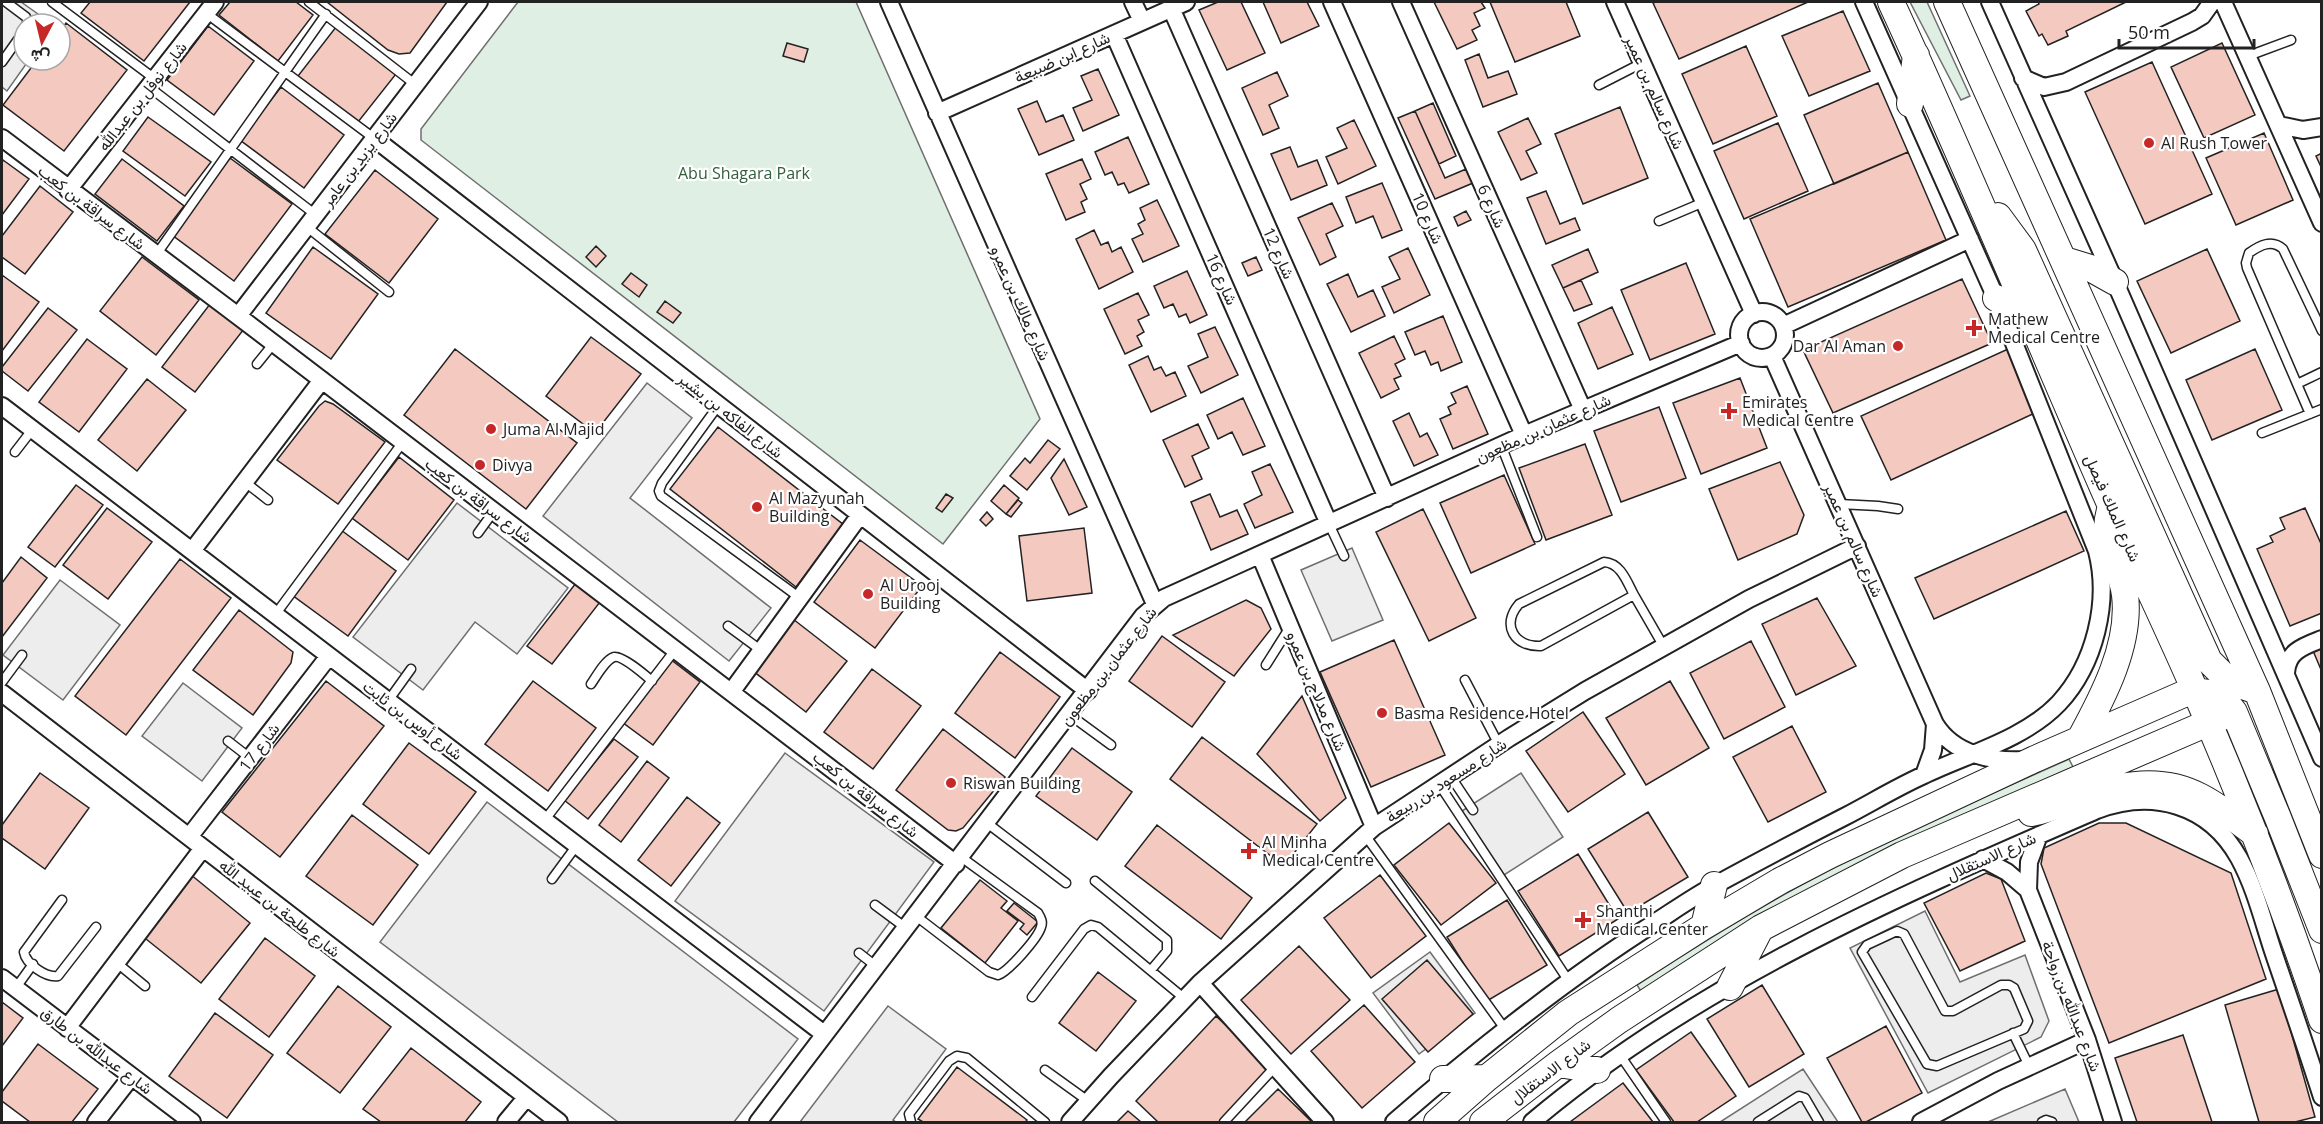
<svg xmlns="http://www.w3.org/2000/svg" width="2323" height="1124" font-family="'Open Sans',Vazirmatn,sans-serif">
	<rect width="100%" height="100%" fill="#fff"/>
	<path fill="#e0efe3" stroke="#6f6f6f" stroke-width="1.5" d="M518,2h338l184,417 -97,125 -522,-404v-11z
		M1910,2h17l43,94 -9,4z
		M2069,759l4,8 -165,74 -266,152 -5,-8c67,-44 136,-87 208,-123 73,-37 149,-69 224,-103z"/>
	<path fill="#ededed" stroke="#6f6f6f" stroke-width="1.5" d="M2,2h19l31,22h-28v36h5l-22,31 -5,-4z
		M647,383l45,35 -62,80 141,110 -42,53 -186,-145z
		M457,503l111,85 -51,66 -42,-32 -52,68 -70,-53z
		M1352,548l31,72 -51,21 -31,-71z
		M60,580l60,45 -57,75 -60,-45z
		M183,683l59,45 -40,53 -60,-45z
		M785,753l149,109 -110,149 -149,-110z
		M1521,773l42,64 -59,38 -42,-64z
		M487,802l311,237 -64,83h-116l-238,-180z
		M1925,911l35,71 65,-27 24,66 -8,16 -113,56 -78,-145z
		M1430,952l45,61 -56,41 -46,-61z
		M888,1006l58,43 -53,71 3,2h-96z
		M1803,1069l35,53h-118z
		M2065,1089l14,33h-91z"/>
	<path fill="#f3c9c0" stroke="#222" stroke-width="1.5" d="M90,2h100l-46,59 -63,-48z
		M230,2h66l17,13 -35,46 -59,-46z
		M327,2h120l-37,51 -11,1 -11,-4z
		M1218,2h23l24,51 -38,17 -28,-60z
		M1263,2h44l12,24 -38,17z
		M1434,2h47l4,6 -11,5 6,13 -8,4 5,10 -20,9z
		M1490,2h76l14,34 -65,26z
		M1656,2h152l-129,57 -26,-56z
		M2038,2h88l-60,29 2,5 -20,9 -6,-11 -3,2 -13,-25 13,-7z
		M1843,11l27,60 -61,25 -27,-60z
		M66,23l61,47 -63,81 -61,-46 34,-45h23v-29z
		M208,26l46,35 -40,54 -47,-35z
		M336,27l60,47 -38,48 -60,-46z
		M787,43l21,6 -4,13 -21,-6z
		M2222,43l33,72 -51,23 -33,-71z
		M1746,46l31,70 -64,28 -31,-70z
		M1479,54l9,24 20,-7 9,23 -34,13 -18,-47z
		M2152,62l60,132 -67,30 -60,-132z
		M1098,69l21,46 -36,16 -10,-23 19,-8 -11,-24z
		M1277,72l11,24 -19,9 10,23 -16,7 -21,-47z
		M1878,83l30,69 -74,32 -30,-69z
		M281,87l63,48 -40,53 -64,-48z
		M1037,101l9,21 17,-7 11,25 -35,15 -21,-46z
		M1433,103l23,53 -17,8 -24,-53z
		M1620,107l28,71 -65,26 -28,-70z
		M1415,111l30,67 21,-9 7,14 -38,16 -37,-81z
		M148,117l63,45 -26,34 -62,-45z
		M1528,118l13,26 -15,7 11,22 -16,7 -23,-48z
		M1354,120l22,46 -38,18 -12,-27 21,-9 -10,-20z
		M1778,123l30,68 -64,28 -30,-68z
		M2264,133l29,67 -57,25 -30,-67z
		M1128,137l21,47 -20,9 -5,-10 -6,2 -6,-13 -7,3 -10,-23z
		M1290,147l8,20 19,-7 10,25 -36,15 -20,-46z
		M1908,152l38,88 -158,67 -38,-88z
		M2322,153v16l-6,-13z
		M230,158l62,46 -58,77 -62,-46z
		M122,159l62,47 -27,35 -62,-47z
		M1082,159l9,20 -11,5 7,15 -6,3 4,10 -19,8 -20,-46z
		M3,160l26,19 -27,36v-53z
		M375,170l63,49 -49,64 -64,-49z
		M1382,183l20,47 -20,8 -9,-22 -17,7 -10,-26z
		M40,186l33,26 -48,62 -23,-17v-21z
		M1546,191l14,33 15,-6 5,12 -34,14 -19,-46z
		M1157,200l22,46 -36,16 -11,-23 11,-5 -5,-10 7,-4 -5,-12z
		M1332,203l11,23 -17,8 10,23 -16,8 -22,-47z
		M1466,211l5,9 -13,6 -4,-9z
		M1094,230l7,15 7,-3 4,10 9,-5 12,25 -34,17 -23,-50z
		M596,246l10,10 -10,11 -10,-10z
		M313,247l65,47 -47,65 -65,-46z
		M1408,248l22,47 -36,18 -12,-26 18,-8 -11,-22z
		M1588,249l10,23 -35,16 -11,-23z
		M2207,249l33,72 -69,32 -34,-72z
		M142,257l57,43 -43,55 -56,-44z
		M1256,257l6,13 -14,6 -6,-13z
		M1686,263l29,71 -65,26 -29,-70z
		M1187,271l20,44 -17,8 -4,-9 -7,3 -6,-13 -9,4 -10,-22z
		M631,273l16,12 -8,12 -17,-13z
		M1348,274l10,23 15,-7 12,26 -34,16 -24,-48z
		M2,275l37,27 -37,49z
		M1962,279l30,64 -159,70 -30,-63z
		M1581,280l11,24 -18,7 -11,-23z
		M1138,293l11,22 -11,5 6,12 -7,4 5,10 -17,8 -21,-45z
		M665,301l16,12 -8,10 -16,-11z
		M210,304l34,25 -49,63 -33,-25z
		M1612,307l21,47 -35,15 -20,-46z
		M48,308l29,22 -49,61 -26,-20v-4z
		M1443,316l19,46 -21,9 -3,-9 -7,3 -6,-14 -10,4 -10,-23z
		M1215,327l23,48 -37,18 -13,-27 20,-9 -10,-23z
		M1394,336l11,23 -10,5 6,12 -7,3 5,10 -18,9 -22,-45z
		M591,337l50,37 -46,59 -49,-37z
		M87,339l40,30 -48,63 -40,-30z
		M455,349l122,94 -51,66 -122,-94z
		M2008,349l29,63 -146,68 -30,-64z
		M2255,349l27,61 -70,30 -26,-60z
		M1148,356l6,14 7,-3 5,9 9,-4 11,24 -35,16 -22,-47z
		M1740,378l27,70 -66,26 -28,-71z
		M147,379l39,31 -49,61 -39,-31z
		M1467,386l21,48 -35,15 -13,-30 11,-5 -3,-7 8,-4 -5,-10z
		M1243,398l22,48 -22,9 -11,-23 -14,7 -11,-24z
		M325,401l8,3 52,38 -47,62 -61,-44 42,-54z
		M1659,407l27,71 -65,24 -27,-71z
		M1409,413l11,24 7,-4 11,22 -24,11 -21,-45z
		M1198,424l11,24 -17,8 10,23 -17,8 -22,-47z
		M718,427l126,98 -48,62 -126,-98z
		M1048,440l12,9 -33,41 -17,-14 15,-18 5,5z
		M1585,444l27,71 -66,25 -27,-72z
		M399,457l55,43 -46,60 -56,-42z
		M1064,459l23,48 -18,8 -18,-37z
		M1780,462l24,53 -7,19 -59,26 -29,-71z
		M1270,464l23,48 -38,16 -11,-24 18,-9 -10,-23z
		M1504,475l31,69 -64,29 -31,-70z
		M76,485l27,20 -48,62 -27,-20z
		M1004,485l15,13 -13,16 -15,-13z
		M946,494l7,4 -11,14 -6,-4z
		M1210,494l10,23 17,-7 11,24 -37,16 -20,-48z
		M1018,500l4,3 -11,14 -5,-3z
		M107,508l45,34 -44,57 -45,-34z
		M2305,508l17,38v67l-32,13 -33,-77 16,-7 -3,-6 15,-7 -5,-11z
		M1423,509l53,109 -47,23 -53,-109z
		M2066,511l18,40 -150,68 -19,-41z
		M987,512l6,7 -7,7 -6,-6z
		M1084,528l8,65 -65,8 -8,-65z
		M341,530l55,41 -48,65 -56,-41z
		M860,540l62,46 -47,62 -61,-46z
		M21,557l26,21 -45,59v-54z
		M180,559l51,39 -105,137 -51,-39z
		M576,583l24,19 -48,62 -25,-18z
		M1817,598l39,68 -60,29 -34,-71z
		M1246,600l15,8 10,21 -37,47 -61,-41z
		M239,610l54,42 -2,11 -38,52 -60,-45z
		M793,619l54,42 -41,51 -53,-41z
		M1162,636l63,46 -33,45 -63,-46z
		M1394,640l51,115 -74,32 -51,-115z
		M1751,641l34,66 -61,32 -34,-66z
		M2322,642v30l-11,-26z
		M1000,652l60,45 -45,61 -60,-45z
		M670,659l30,23 -47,63 -31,-23z
		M872,669l49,37 -48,63 -49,-37z
		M326,681l58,45 -104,131 -58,-45z
		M533,681l63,47 -48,63 -63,-47z
		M1670,681l39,67 -63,37 -40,-67z
		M1302,696l44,102 -26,23 -63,-67z
		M1583,712l42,62 -57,38 -42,-61z
		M1792,726l34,66 -58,30 -35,-65z
		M943,729l62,48 -42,51 -7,3 -8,-1 -52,-40z
		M1202,737l115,87 -33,42 -114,-87z
		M614,739l24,18 -50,62 -24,-19z
		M409,743l67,49 -47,62 -66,-50z
		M1072,748l60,44 -35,48 -61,-44z
		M647,761l22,17 -48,64 -22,-17z
		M40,773l49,35 -44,61 -43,-31v-13z
		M687,797l33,26 -49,63 -33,-26z
		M1648,812l40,65 -60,36 -40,-64z
		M352,815l66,50 -45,60 -67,-49z
		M1449,823l47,60 -55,42 -47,-60z
		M2099,823h27l105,50 35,106 -157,64 -68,-179 3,-16z
		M1157,825l95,73 -31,41 -96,-73z
		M1578,854l40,65 -59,37 -41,-65z
		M1986,873l15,6 24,62 -65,30 -36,-68z
		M190,874l60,49 -49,60 -60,-48z
		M1380,875l46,61 -55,42 -47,-60z
		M980,880l27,21 -6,7 17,13 -33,42 -44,-35z
		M1507,900l40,65 -60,36 -40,-64z
		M1014,903l24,19 -11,13 -7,-6 4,-5 -17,-13z
		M265,938l50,38 -46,61 -50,-38z
		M1299,946l51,54 -59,54 -50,-54z
		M1427,960l46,54 -45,38 -46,-53z
		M1098,972l38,29 -40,50 -37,-28z
		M1762,985l42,69 -55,33 -42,-68z
		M338,986l53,41 -51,66 -53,-40z
		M2279,989l36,128 -20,5h-36l-34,-117z
		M2,1002l21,16 -21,28z
		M1364,1005l51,57 -53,46 -51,-57z
		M215,1013l58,42 -46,63 -58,-42z
		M1216,1016l56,53 -52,53h-62l-22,-21z
		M1886,1026l36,67 -56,29h-4l-35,-64z
		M1691,1032l45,64 -39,26h-23l-38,-52z
		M2183,1035l29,87h-75l-22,-64z
		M38,1044l60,45 -26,33h-42l-28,-21v-9z
		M411,1048l70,54 -16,20h-84l-18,-13z
		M957,1067l70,53 -2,2h-102l-5,-3z
		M1623,1083l30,39h-83z
		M1278,1089l34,33h-67z
		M1128,1111l13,11h-24z"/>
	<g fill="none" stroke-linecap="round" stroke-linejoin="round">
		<g stroke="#222" stroke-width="11">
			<path id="lane" d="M6,2l20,15 2,7
				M52,2l103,77
				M309,2l107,83
				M206,13l169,126
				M2248,56l43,-16
				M2,62l22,-31
				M1599,85l43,-22
				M149,87l167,128
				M1659,221l45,-19
				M307,227l82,65
				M156,255l170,-241
				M2322,331l-39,-82c-11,-10 -23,-4 -34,4l-3,10 1,5 50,116 25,-12
				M257,364l17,-21
				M2297,384l13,30
				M718,406l-56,77 -3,8 2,5 139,102
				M2262,433l60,-24
				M1501,445l36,92
				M15,452l17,-22
				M245,482l23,18
				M1839,504l39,2 20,3
				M1329,524l15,32
				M478,533l16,-22
				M1604,562c17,1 23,20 30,33l-93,51c-27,1 -40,-21 -22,-42z
				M1634,595l30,52
				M275,615l128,-173
				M728,626l34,25
				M1266,665l24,-38
				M1465,680l34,65
				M2,682l20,-27
				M591,684c5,-7 14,-24 23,-27 8,-2 31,18 38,24
				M388,701l23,-32
				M1070,715l41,30
				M228,741l22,17
				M1451,777l22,33
				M1439,784l129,196
				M544,821l131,-171
				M987,823l79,60
				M1365,835l140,194
				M552,879l25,-34
				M1095,881l72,59v11l-16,19
				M62,900l-38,52c2,12 22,26 34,24l38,-49
				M875,905l31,23
				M916,916l73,56 9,3c10,-3 40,-37 43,-48 2,-5 0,-9 -3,-14l-77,-56
				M1897,931l7,3 41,77h8l48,-26h8l5,3 14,33 -4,8 -87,37 -10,-2 -65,-112 5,-7z
				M859,953l18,14
				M117,963l28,23
				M15,989l18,-25
				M1032,997l52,-68 7,-4 7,2 87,72
				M2013,1033l16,33
				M1620,1055l46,67
				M1045,1070l43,31
				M911,1122l-2,-8 40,-53 8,-5 10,2 78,64
				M1224,1122l51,-55
				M1758,1122l41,-26 6,2 14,24
				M2042,1122l4,-2 6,2"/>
		</g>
		<g stroke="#222" stroke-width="20">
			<path id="street" d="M889,2l266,602
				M1133,2l9,19
				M1332,2l192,433
				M1401,2l182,408
				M1615,2l139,312
				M1990,2l125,280 207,476
				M2223,2l99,221
				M1171,8l216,490
				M1114,34l215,490
				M2023,78l21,9 22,-5 126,-60 10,-6 10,-14
				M937,113l249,-111
				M2279,125l24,5 19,-3
				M2,138l236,178 718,548
				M375,139l713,552
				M68,190l147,-188
				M1739 335a23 23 0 1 1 46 0a23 23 0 1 1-46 0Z
				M238,316l241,-314
				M1783,326l187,-87
				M1772,356l163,368c19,31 57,38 91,36
				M2,406l822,628
				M192,551l130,-171
				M1260,555l114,272
				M2286,673c1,-22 18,-27 36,-34
				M732,691l128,-176
				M2,693l557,429
				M1924,775l9,-25 2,-26
				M2039,835l-10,27 -1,28 59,150 26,82
				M189,837l140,-181
				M1983,859l24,13 21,18
				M2,978l190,144
				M1200,983l125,139
				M67,1028l136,-180
				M96,1122l35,-45
				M506,1122l20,-24
				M758,1122l385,-506 21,-18 360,-163 217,-92
				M1070,1122l41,-46 89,-93 174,-156 135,-89 76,-47 164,-92 108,-53
				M1394,1122c83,-72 169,-141 262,-200 20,-13 40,-27 61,-38 42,-23 84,-45 127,-67 27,-14 53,-30 80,-42 44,-21 101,-36 135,-72 36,-39 51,-101 38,-152l-101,-253 -132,-296
				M1532,1122c166,-140 367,-226 565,-312 55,-21 112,-6 142,48 17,31 25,67 36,99 16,47 32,93 47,140
				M1921,1122l77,-41 89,-41"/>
		</g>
		<g stroke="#222" stroke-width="28">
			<path id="primary" d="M1891,2c77,166 146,336 220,504 28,63 58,124 85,187 47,108 89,216 126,327
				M1947,2l310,689 65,164
				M1910,104l6,-49
				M1998,216l25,34 186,411 20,20 28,10
				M2064,260l26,8 25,14
				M1996,298l35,20
				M2080,739c23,-42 51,-95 45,-144 -4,-32 -25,-52 -15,-85
				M2031,813l9,-2c54,-16 107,-43 161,-14 19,10 37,24 54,37
				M1704,926l10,-41
				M1730,987l29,-56
				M1558,1064l39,6
				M1443,1079l44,-1
				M1437,1122l50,-44 81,-65 136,-87 76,-45 50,-26 205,-96 151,-66c21,-4 36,2 48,19l44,106 44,112
				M1483,1122l75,-58 61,-44 142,-92 141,-73 322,-139"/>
		</g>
		<use href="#lane" stroke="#fff" stroke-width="8"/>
		<use href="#street" stroke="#fff" stroke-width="16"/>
		<use href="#primary" stroke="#fff" stroke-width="26"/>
	</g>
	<g fill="#c62828" stroke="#fff" stroke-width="2">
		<circle cx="2149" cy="143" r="6"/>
		<path d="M1971 319h6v6h6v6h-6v6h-6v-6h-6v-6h6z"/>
		<circle cx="1898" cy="346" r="6"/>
		<path d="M1726 402h6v6h6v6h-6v6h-6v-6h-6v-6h6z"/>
		<circle cx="491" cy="429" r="6"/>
		<circle cx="480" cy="465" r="6"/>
		<circle cx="757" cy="507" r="6"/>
		<circle cx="868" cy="594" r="6"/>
		<circle cx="1382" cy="713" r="6"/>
		<circle cx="951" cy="783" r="6"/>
		<path d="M1246 842h6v6h6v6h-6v6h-6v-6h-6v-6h6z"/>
		<path d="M1580 911h6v6h6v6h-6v6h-6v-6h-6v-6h6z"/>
	</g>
	<g text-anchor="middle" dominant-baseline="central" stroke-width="4.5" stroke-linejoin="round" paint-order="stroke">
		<g font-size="16" fill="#222" stroke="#fff">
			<text transform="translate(1062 57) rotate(-24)">شارع ابن ضبيعة</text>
			<text transform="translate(1655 92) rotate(66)">شارع سالم بن عمير</text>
			<text transform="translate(142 96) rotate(-52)">شارع نوفل بن عبدالله</text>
			<text transform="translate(359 159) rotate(-53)">شارع يزيد بن عامر</text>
			<text transform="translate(1492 206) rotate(66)">شارع 6</text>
			<text transform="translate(92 207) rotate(37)">شارع سراقة بن كعب</text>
			<text transform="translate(1428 218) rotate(66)">شارع 10</text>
			<text transform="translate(1279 253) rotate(66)">شارع 12</text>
			<text transform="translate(1222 279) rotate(66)">شارع 16</text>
			<text transform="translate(1021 303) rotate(66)">شارع مالك بن عمرو</text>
			<text transform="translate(731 415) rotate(38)">شارع الفاكه بن بشير</text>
			<text transform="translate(1543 428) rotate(-24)">شارع عثمان بن مظعون</text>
			<text transform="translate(479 500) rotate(37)">شارع سراقة بن كعب</text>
			<text transform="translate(2113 508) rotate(66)">شارع الملك فيصل</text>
			<text transform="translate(1854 540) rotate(66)">شارع سالم بن عمير</text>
			<text transform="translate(1108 666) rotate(-52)">شارع عثمان بن مظعون</text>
			<text transform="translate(1317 691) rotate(67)">شارع مدلاج بن عمرو</text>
			<text transform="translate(413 720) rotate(37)">شارع أوس بن ثابت</text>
			<text transform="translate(259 747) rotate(-53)">شارع 17</text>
			<text transform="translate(1446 780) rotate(-33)">شارع مسعود بن ربيعة</text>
			<text transform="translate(866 794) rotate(38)">شارع سراقة بن كعب</text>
			<text transform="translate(1991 856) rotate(-24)">شارع الاستقلال</text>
			<text transform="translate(280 908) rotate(38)">شارع طلحة بن عبيد الله</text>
			<text transform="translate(2072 1006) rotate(69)">شارع عبدالله بن رواحة</text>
			<text transform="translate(97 1050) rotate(37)">شارع عبدالله بن طارق</text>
			<text transform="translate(1550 1071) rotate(-37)">شارع الاستقلال</text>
		</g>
		<g font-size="16" fill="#222" stroke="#fff" text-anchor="start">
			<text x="2161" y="143">Al Rush Tower</text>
			<text x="1988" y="319">Mathew<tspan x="1988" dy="18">Medical Centre</tspan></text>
			<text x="1886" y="346" text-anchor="end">Dar Al Aman</text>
			<text x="1742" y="402">Emirates<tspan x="1742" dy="18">Medical Centre</tspan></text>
			<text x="503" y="429">Juma Al Majid</text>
			<text x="492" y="465">Divya</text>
			<text x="769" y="498">Al Mazyunah<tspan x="769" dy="18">Building</tspan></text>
			<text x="880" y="585">Al Urooj<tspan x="880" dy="18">Building</tspan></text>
			<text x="1394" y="713">Basma Residence Hotel</text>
			<text x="963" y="783">Riswan Building</text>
			<text x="1262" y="842">Al Minha<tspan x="1262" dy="18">Medical Centre</tspan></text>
			<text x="1596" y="911">Shanthi<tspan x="1596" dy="18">Medical Center</tspan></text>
		</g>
		<g font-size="16" fill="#2f5e38" stroke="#fff">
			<text x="744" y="173">Abu Shagara Park</text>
		</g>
	</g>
	<rect width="2323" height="1124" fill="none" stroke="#222222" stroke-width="6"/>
	<g transform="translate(42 42) rotate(187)"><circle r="28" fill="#ffffff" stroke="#a7a7a7" stroke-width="1.5"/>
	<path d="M0-4.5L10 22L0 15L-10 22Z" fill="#c62828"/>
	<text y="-9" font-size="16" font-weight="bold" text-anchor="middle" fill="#222222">ش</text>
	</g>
	<path d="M2119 39v9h135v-9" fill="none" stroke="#222222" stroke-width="3"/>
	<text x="2128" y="39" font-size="18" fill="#222222" stroke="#ffffff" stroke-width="4.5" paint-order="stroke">50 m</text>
</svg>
